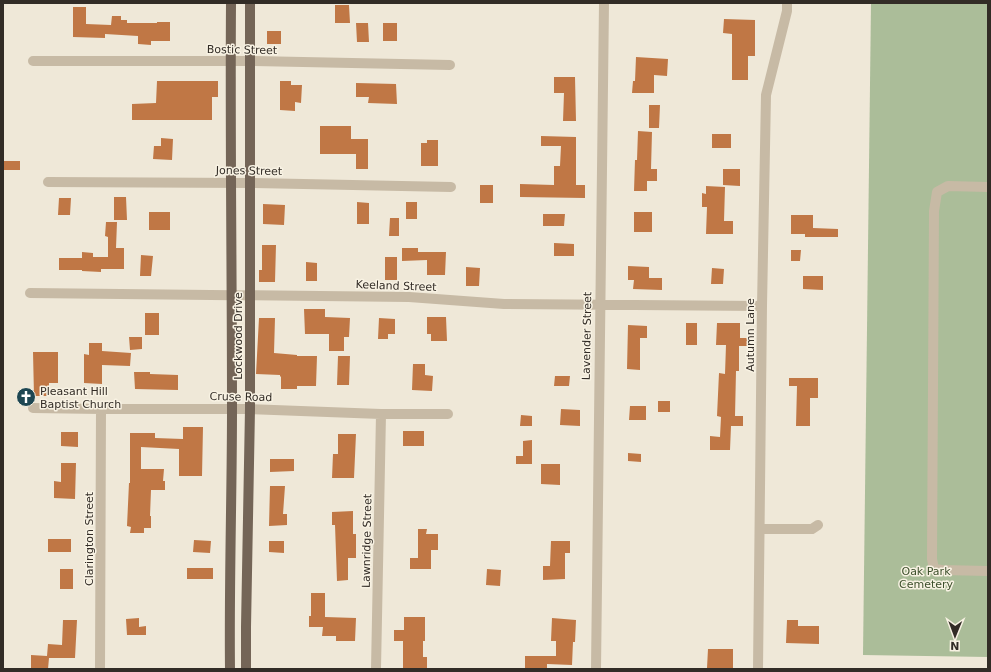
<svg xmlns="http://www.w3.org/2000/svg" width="991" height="672" font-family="'DejaVu Sans',sans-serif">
	<rect width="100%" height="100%" fill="#efe8d8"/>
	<path fill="#abbd99" d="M871,3h117v654l-125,-2z"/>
	<path fill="#c07745" d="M335,5h14l1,18h-15z
		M73,7h13v17l25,1 1,-9h9v4h6v3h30v-1h13v19h-19v4l-13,-1v-8l-33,-2v4l-32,-1z
		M724,19l31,1v36h-7v24h-16v-46l-9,-1z
		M356,23h12l1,19h-12z
		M383,23h14v18h-14z
		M267,31h14v13h-14z
		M636,57l32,2 -1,17 -13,-1v18h-22l1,-12h2z
		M554,77h21l1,44h-13l1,-28h-10z
		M157,81h61v16h-6v23h-80v-16l24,-1z
		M280,81h11v4h11l-1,18 -6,-1v9l-15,-1z
		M356,83l40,1 1,20 -29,-1 1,-6h-13z
		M649,105h11l-1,23h-10z
		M320,126h31v13h17v30h-12v-15h-36z
		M638,131l14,1 -1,37h6v12h-10v10h-13l1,-31h2z
		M712,134h19v14h-19z
		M541,136l35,1v48h9v13l-65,-1v-13l34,1v-19h6l1,-20h-20z
		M161,138l12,1 -1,21 -19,-1 1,-13h7z
		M427,140h11v26h-17v-23h6z
		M3,161h17v9h-17z
		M723,169h17v17l-17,-1z
		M480,185h13v18h-13z
		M706,186l19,1 -1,34h9v13h-27l1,-27h-5v-14l4,1z
		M114,197h12l1,23h-13z
		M59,198h12l-1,17h-12z
		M357,202l12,1v21h-12z
		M406,202h11v17h-11z
		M263,204l22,1 -1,20 -21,-1z
		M149,212h21v18h-21z
		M634,212h18v20h-18z
		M543,214h22l-1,12h-21z
		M791,215h22v13l25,1v8h-33v-3h-14z
		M390,218h9v18h-10z
		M106,222h11l-1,26h8v21h-23v3l-19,-1v-1h-23v-12h23v-6l11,1v4h15v-20l-3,-1z
		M554,243l20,1v12h-20z
		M262,245h14l-1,37h-16v-12h3z
		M402,248h16v4h28l-1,23h-18v-15l-25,1z
		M791,250h10l-1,11h-9z
		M141,255l12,1 -2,20h-11z
		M385,257h12v23h-12z
		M306,262l11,1v18h-11z
		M628,266l21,1v11h13v12l-29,-1 1,-9h-6z
		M466,267l14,1 -1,18h-13z
		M712,268l12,1 -1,15h-12z
		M803,276h20v14l-20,-1z
		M304,309h21v8l25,1 -1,19h-5v14h-15v-17h-24z
		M145,313h14v22h-14z
		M427,317h19l1,24h-16v-7h-4z
		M259,318h16l-1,35 23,2v1h20l-1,30h-19v3h-16v-12l-1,-1v-1l-24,-1z
		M379,318l16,1v15h-7v5h-10z
		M686,323h11v22h-11z
		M717,323h23v15h9v8h-10v25h-3l-1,45h8v10h-12l-1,24h-20v-14l10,1 1,-20 -4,-1 2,-43 6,1 1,-29h-10z
		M628,325l19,1v12h-7v32l-13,-1z
		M129,337h13v12l-12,1z
		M89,343h13v8l29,2 -1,13 -28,-1v19l-18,-1v-29l5,1z
		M33,352h25v31h-9v13h-15z
		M338,356h12l-1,29h-12z
		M413,364h12v11l8,1 -1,15 -20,-1z
		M134,372h16v2l28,1v15l-43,-1z
		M555,376h15l-1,10h-15z
		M789,378h29v20h-8v28h-14l1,-40h-8z
		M658,401h12v11h-12z
		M630,406h16v14h-17z
		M561,409l19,1v16l-20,-1z
		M521,415l11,1v10h-12z
		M183,427h20l-1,49h-23v-27l-38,-2v22h23l-1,12h2v9h-14l-1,26h1v12h-7v5h-14l1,-6 -4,-1 2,-43h1v-50h25v5l28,1z
		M403,431h21v15h-21z
		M61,432h17v15l-17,-1z
		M338,434h18l-2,44h-22l1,-24h5z
		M532,440v24h-16v-8h7v-15z
		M628,453l13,1v8l-13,-1z
		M270,459h24v12l-24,1z
		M61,463h15l-1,36 -21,-1v-17l7,1z
		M541,464h19v21l-19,-1z
		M270,486h15l-2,28h4v11l-18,1z
		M353,511v23h3v24h-8v22l-11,1 -2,-56h-3v-13z
		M418,529h9l-1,5h12v16h-7v19h-21v-11h8z
		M48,539h23v13h-23z
		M194,540l17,1 -1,12 -17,-1z
		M269,541h15v12l-15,-1z
		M551,541h19v12h-5v26l-22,1v-14h7z
		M187,568h26v11h-26z
		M60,569h13v20h-13z
		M487,569l14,1 -1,16 -14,-1z
		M311,593h14v24l31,1 -1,23h-19v-5h-14l1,-9h-14v-11h2z
		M404,617h21v24h-2v16h4v12h-24v-28h-9v-11h10z
		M139,618v9l7,-1v9h-19l-1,-16z
		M552,618l24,2 -1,22h-2l-1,23 -25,-1v5h-22v-13h31v-15h-5z
		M63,620h14l-2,38h-26l-1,11h-17v-14l16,1 1,-12 14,1z
		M787,620h11v6h21v18l-33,-1z
		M708,649h25v19h-26z"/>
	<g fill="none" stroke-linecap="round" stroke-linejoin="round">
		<path stroke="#c7baa5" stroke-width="10" d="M33,61h216l201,4
			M48,182l202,1 201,4
			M988,187l-40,-1 -11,6 -3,19 -2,348 2,10 8,1 46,1
			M30,293l379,4 95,7 258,2
			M33,408l68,1h149l131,5h67
			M760,529h52l6,-4
			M100,669l1,-260
			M376,669l5,-255
			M596,669l8,-666
			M758,669l4,-363 4,-211 21,-84v-8"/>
		<path stroke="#746557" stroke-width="10" d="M230,669c-1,-87 2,-174 2,-261 0,-135 -2,-270 -1,-405
			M246,669v-42l4,-218v-406"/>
	</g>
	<defs>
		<g id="church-disc" transform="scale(1)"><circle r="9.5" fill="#1d4652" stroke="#f8f2e3"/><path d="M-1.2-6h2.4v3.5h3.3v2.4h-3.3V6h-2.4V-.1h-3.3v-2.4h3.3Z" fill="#fff"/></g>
	</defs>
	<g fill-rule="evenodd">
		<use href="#church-disc" x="26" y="397"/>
	</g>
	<g text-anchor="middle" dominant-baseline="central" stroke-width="3" stroke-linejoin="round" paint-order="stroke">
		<g font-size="11" fill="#322c26" stroke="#f8f2e3">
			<text transform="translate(242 50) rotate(1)">Bostic Street</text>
			<text transform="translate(249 171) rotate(1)">Jones Street</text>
			<text transform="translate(396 286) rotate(2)">Keeland Street</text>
			<text transform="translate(750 335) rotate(-90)">Autumn Lane</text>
			<text transform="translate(238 336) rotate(-90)">Lockwood Drive</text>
			<text transform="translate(587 336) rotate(-89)">Lavender Street</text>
			<text transform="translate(241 397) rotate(1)">Cruse Road</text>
			<text transform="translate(89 539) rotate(-90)">Clarington Street</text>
			<text transform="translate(367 541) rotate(-89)">Lawnridge Street</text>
		</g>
		<g font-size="11" fill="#322c26" stroke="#f8f2e3" text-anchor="start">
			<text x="40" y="391">Pleasant Hill<tspan x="40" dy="13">Baptist Church</tspan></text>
		</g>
		<g font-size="11" fill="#3c4f2b" stroke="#f8f2e3">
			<text x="926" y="571">Oak Park<tspan x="926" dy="13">Cemetery</tspan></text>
		</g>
	</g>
	<rect width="991" height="672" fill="none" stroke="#322c26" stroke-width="8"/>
	<g transform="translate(955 636) rotate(181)" stroke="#f8f2e3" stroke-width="3" paint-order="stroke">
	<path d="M0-3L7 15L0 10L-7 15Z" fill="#322c26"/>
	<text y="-6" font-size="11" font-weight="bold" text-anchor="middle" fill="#322c26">N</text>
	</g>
</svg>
